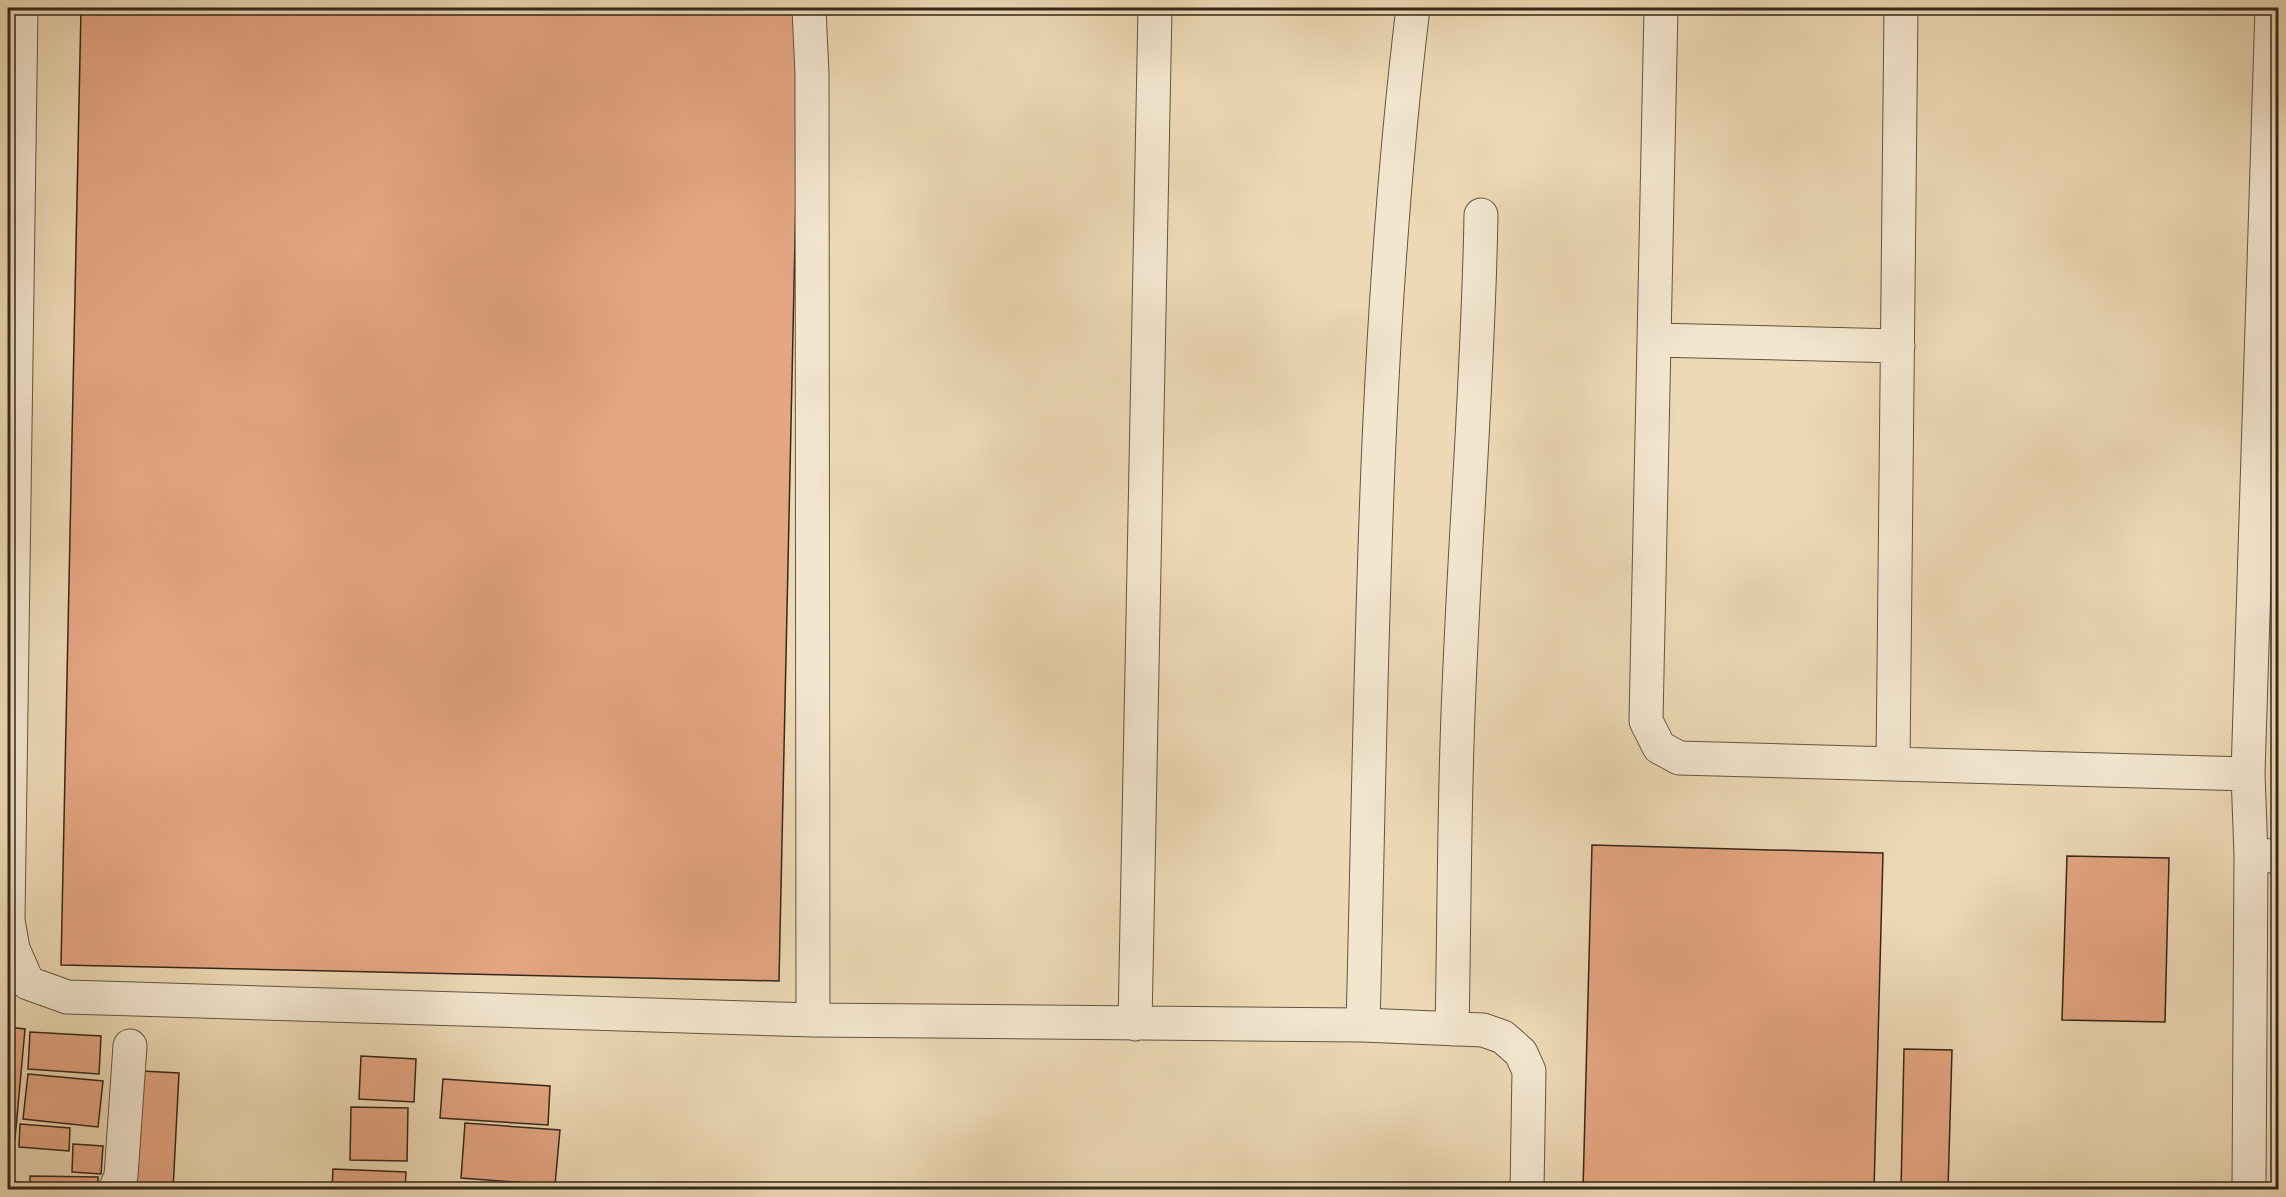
<svg xmlns="http://www.w3.org/2000/svg" width="2286" height="1197" font-family="Alegreya,serif">
	<rect width="100%" height="100%" fill="#edd9b5"/>
	<filter id="stains"><feTurbulence type="fractalNoise" baseFrequency=".00333" numOctaves="4"/><feColorMatrix values="0 0 0 0 .2 0 0 0 0 .09 0 0 0 0 .02 0 0 0 .5 -.17"/></filter>
	<radialGradient id="worn" r=".72"><stop offset=".6" stop-color="#630" stop-opacity="0"/><stop offset="1" stop-color="#630" stop-opacity=".3"/></radialGradient>
	<path fill="#e5a682" stroke="#34271b" stroke-width="1.5" d="M81,8h719l-21,973 -718,-16z
		M1592,845l291,8 -9,337h-291z
		M2067,856l102,2 -4,164 -103,-2z
		M8,1027l17,2 -10,110h-7z
		M30,1032l71,4 -2,38 -71,-5z
		M1904,1049l48,1 -4,140h-47z
		M361,1056l55,3 -2,43 -55,-3z
		M142,1071l37,2 -6,117h-37z
		M28,1074l75,7 -5,46 -75,-8z
		M443,1079l107,7 -2,39 -108,-7z
		M351,1107l57,1 -1,53 -57,-1z
		M465,1123l95,7 -5,55 -94,-7z
		M20,1124l50,4 -1,23 -50,-4z
		M8,1143l4,1 -2,32h-2z
		M73,1144l30,2 -2,28 -29,-2z
		M333,1169l73,3 -1,18h-73z
		M30,1176l68,1v13h-68z
		M8,1181l18,2v7h-18z"/>
	<g fill="none" stroke-linecap="round" stroke-linejoin="round">
		<g stroke="#625442" stroke-width="35">
			<path id="minor" d="M21,8l-13,912 5,29 15,34 39,14 68,2 678,21 550,5 120,5 20,7 18,16 8,18 -2,119
				M809,8l3,66 1,946
				M1661,8l-15,713 13,26 20,11 569,16
				M2272,8l-24,766 3,81 27,1
				M1654,340l244,6
				M1893,763l8,-755
				M1135,1024l20,-1016
				M1363,1025c9,-339 9,-680 50,-1017
				M1452,1029c2,-95 2,-190 5,-285 5,-176 21,-353 24,-529
				M115,1190l6,-14 9,-130
				M2249,1190l2,-335"/>
		</g>
		<use href="#minor" stroke="#f3e6cf" stroke-width="33"/>
	</g>
	<rect width="2286" height="1197" fill="none" stroke="#edd9b5" stroke-width="30"/>
	<rect x="9" y="9" width="2268" height="1179" fill="none" stroke="#34271b" stroke-width="3"/>
	<rect x="15" y="15" width="2256" height="1167" fill="none" stroke="#34271b" stroke-width="1.5"/>
	<rect width="100%" height="100%" filter="url(#stains)"/>
	<rect width="100%" height="100%" fill="url(#worn)"/>
</svg>
